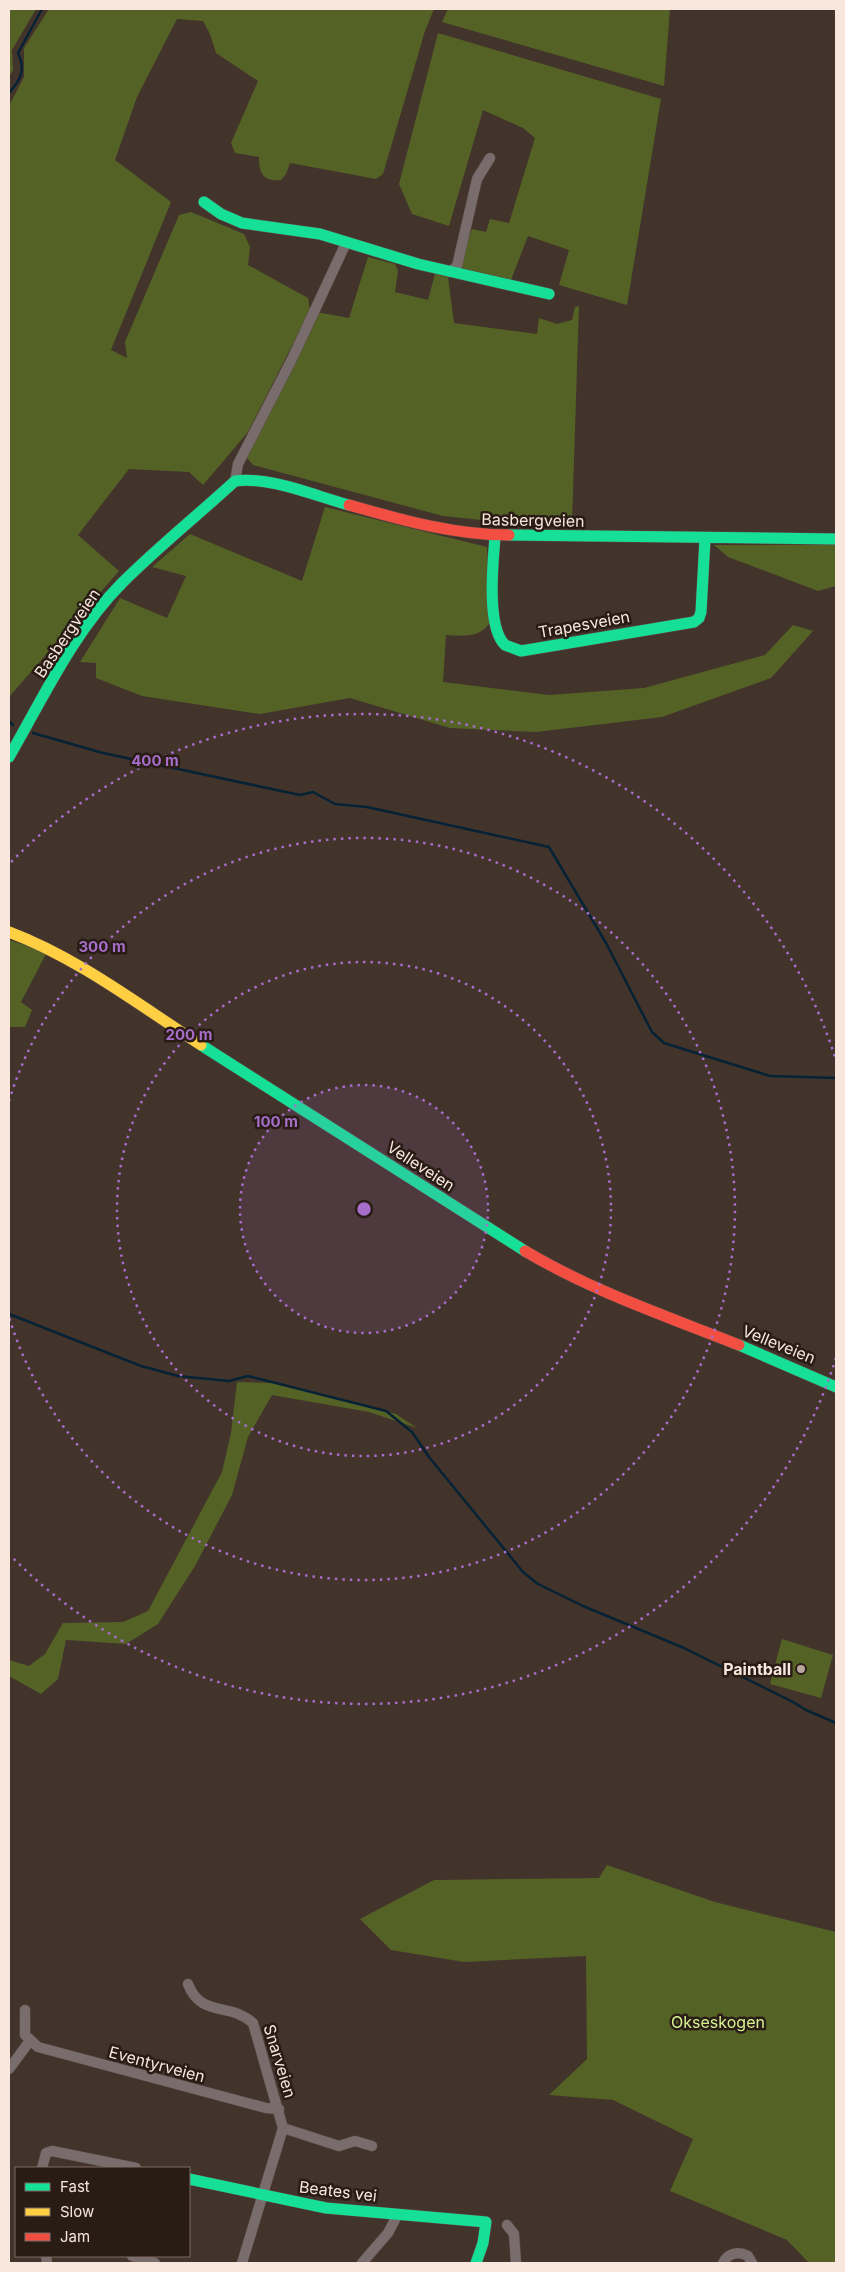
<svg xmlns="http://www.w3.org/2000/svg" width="845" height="2272" font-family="Inter,sans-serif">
	<rect width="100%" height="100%" fill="#42332b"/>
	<path fill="#556226" d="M9,9h27l-24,41 1,20 -4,7z
		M49,9h385l-9,22 -42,143 -7,5 -86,-16 -4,11 -5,6c-18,2 -22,-7 -22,-23l-24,-4 -4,-10 27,-62 -42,-28 -6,-19 -7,-13 -26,-2 -40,78 -22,63 56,42 -60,148 16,8 -2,-16 54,-127 12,-3 53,22 6,13 -2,18 60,33 2,12 -62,122 -45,53 -14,-13 -60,-3 -51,66 41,36 -110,126v-591l15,-29v-29z
		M448,9h222l-6,77 -222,-64z
		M438,33l223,66 -34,206 -68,-20 10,-35 -41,-14 -17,44 -53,-13 14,-38 14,3 4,-13 19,4 26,-85 -12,-10 -40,-18 -34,116 -37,-12 -13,-30z
		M368,257l27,7 3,7 -3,21 33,8 7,-26 13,3 6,46 83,11 2,-16 18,6 15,-4 3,-13 4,-1 -7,216h-72l-57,-6 -190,-51 -7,-8 70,-145 33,6z
		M325,507l162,40 3,74c-7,17 -28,15 -44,14l-3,47 106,13 95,-7 121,-33 28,-30 20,6 -42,47 -109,39 -126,15 -86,-4 -100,-30 -90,16 -118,-18 -46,-18v-15l-16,-1 40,-64 47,20 19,-42 -34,-9 38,-33 112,47z
		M714,545h122v41l-18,5 -90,-34z
		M9,940l38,12 -26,50 11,8 -7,17h-16z
		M237,1382l38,1 121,31 21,14 -48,-16 -97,-17 -24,42 -16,58 -37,71 -37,58 -32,20 -60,-4 -8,39 -17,15 -32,-18v-16l20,6 16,-12 18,-31 60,-1 25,-11 74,-139 9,-39z
		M782,1639l51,16 -12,43 -51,-14z
		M607,1865l108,37 121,30v331h-27l-22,-23 -117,-49 23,-52 -80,-39 -64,-5 38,-36 -1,-103 -122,6 -73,-12 -31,-31 74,-39 165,-2z"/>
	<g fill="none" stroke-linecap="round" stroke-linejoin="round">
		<path stroke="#062235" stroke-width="2.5" d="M9,93c12,-14 17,-23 9,-40l24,-44
			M9,721l4,4
			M33,733l70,20 197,42 13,-3 22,12 32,3 182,40 57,96 46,89 12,11 106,33 66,2
			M9,1314l132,52 37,10 51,5 19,-5 138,35 26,21 17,25 94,115 15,12 45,22 101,42 109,54 13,8 30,13"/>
		<g stroke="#5e5049" stroke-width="11">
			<path id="street" d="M450,272l7,-6 20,-87 13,-21
				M235,481l3,-17 54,-105 54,-116
				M188,1984c13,34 42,18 65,39l30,105 -41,135
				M25,2010v25l13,12 228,61 13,1
				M9,2069l20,-27
				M283,2128l56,18 16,-5 17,5
				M42,2168l4,-15 6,-2 84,17
				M507,2225l7,9 2,29
				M46,2256l1,7
				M132,2256l23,7
				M362,2263l26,-30 10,-19
				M723,2263c5,-10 15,-12 25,-7l4,7"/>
		</g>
		<g stroke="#5e5049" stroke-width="12">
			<path id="fast" d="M204,202l17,12 21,9 78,11 98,30 131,30
				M509,535l327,4
				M495,537c-2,25 -9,90 10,108l16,6 173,-29 5,-4 2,-6 4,-73
				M9,757c34,-59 65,-126 113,-174 36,-36 76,-68 113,-102 34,-5 80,15 114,24
				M201,1045l324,206
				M739,1345l97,42
				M189,2179l137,29 160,14 -3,21 -7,20"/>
		</g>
		<g stroke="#5e5049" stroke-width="12">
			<path id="slow" d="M9,932c69,26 130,73 192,113"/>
		</g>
		<g stroke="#5e5049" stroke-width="12">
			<path id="jam" d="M349,505c53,15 104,30 160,30
				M525,1251c67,40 141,65 214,94"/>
		</g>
		<use href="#street" stroke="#786c6c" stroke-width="10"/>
		<use href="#fast" stroke="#16e098" stroke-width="11"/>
		<use href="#slow" stroke="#ffcf43" stroke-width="11"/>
		<use href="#jam" stroke="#f24e42" stroke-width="11"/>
	</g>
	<circle cx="364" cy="1209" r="124" fill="#a76dca" fill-opacity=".12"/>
	<g fill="none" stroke="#a76dca" stroke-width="2.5" stroke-dasharray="2.5 5">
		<circle cx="364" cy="1209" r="124"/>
		<circle cx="364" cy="1209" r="247"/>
		<path d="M9 1101A371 371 0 1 1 9 1317"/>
		<path d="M836 1358A495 495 0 0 1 11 1556M11 862A495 495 0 0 1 836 1060"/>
	</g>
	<circle fill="#b9a79f" stroke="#281c15" stroke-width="2" cx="801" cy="1669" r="5"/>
	<g text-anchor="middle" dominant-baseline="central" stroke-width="5" stroke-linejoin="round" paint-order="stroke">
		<g font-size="16" fill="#f9e6dd" stroke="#281c15">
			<text transform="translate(533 520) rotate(1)">Basbergveien</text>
			<text transform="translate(584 624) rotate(-10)">Trapesveien</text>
			<text transform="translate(67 633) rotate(-56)">Basbergveien</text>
			<text transform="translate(421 1166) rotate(33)">Velleveien</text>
			<text transform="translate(779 1344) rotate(22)">Velleveien</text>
			<text transform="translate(280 2061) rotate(73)">Snarveien</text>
			<text transform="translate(157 2064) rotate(15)">Eventyrveien</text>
			<text transform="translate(338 2191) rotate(7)">Beates vei</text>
		</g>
		<g font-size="16" font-weight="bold" fill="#f9e6dd" stroke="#281c15" text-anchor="end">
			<text x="791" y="1669">Paintball</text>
		</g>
		<g font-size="16" fill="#d6f291" stroke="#281c15">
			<text x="718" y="2022">Okseskogen</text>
		</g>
	</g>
	<circle cx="364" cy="1209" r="8" fill="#a76dca" stroke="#281c15" stroke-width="2.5"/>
	<g font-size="15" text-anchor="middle" font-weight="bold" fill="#a76dca" stroke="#281c15" stroke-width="5" stroke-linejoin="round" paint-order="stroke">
		<text x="155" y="766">400 m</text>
		<text x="102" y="952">300 m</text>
		<text x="189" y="1040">200 m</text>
		<text x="276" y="1127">100 m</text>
	</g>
	<rect width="845" height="2272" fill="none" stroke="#f9e6dd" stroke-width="20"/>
	<rect x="15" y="2167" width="175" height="90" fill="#281c15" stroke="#7c6d65"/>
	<rect x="25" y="2183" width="25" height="8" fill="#16e098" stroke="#7c6d65"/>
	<text x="60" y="2192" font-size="15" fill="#f9e6dd">Fast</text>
	<rect x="25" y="2208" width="25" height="8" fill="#ffcf43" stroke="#7c6d65"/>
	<text x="60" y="2217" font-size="15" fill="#f9e6dd">Slow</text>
	<rect x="25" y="2233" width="25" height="8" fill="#f24e42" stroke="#7c6d65"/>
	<text x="60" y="2242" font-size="15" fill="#f9e6dd">Jam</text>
</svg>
